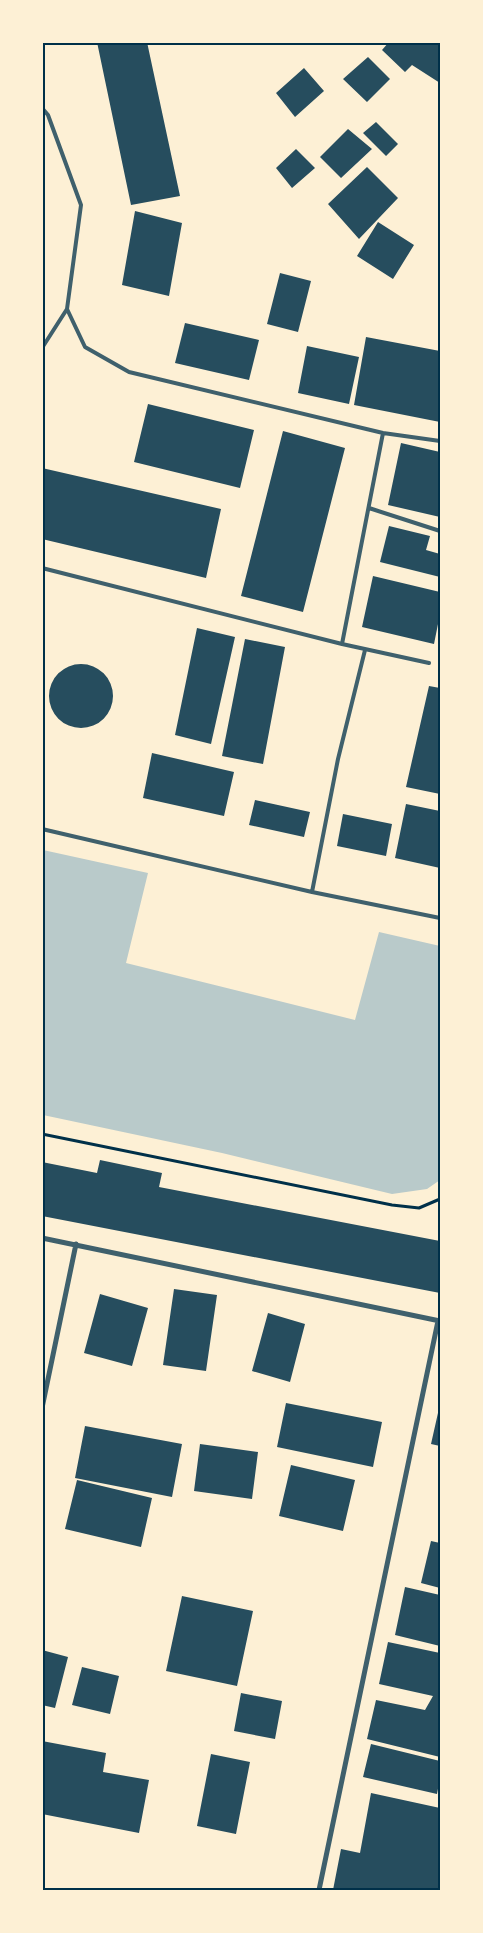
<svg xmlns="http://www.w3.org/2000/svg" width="483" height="1933" font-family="'Noto Serif',serif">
	<rect width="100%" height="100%" fill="#fdf0d5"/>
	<path fill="#b9caca" d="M43,850l105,23 -22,90 229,57 24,-88 61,14v234l-13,9 -35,5 -170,-41 -179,-38z"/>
	<path fill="#264d5e" d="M97,42h50l33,154 -49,9z
		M389,42h51v41l-28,-18 -7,7 -23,-22z
		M368,57l22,22 -23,23 -24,-23z
		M304,68l20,23 -29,26 -19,-24z
		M376,122l22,22 -12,12 -23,-23z
		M348,129l24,20 -31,29 -21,-21z
		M296,149l19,19 -23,20 -16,-20z
		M367,167l31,31 -39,41 -31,-35z
		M135,211l47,12 -13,73 -47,-11z
		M378,222l36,23 -21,34 -36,-23z
		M280,273l31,8 -13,51 -31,-8z
		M185,323l74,17 -10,40 -74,-17z
		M366,337l74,14v71l-86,-17z
		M307,346l52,11 -10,47 -51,-11z
		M148,404l106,26 -14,58 -106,-26z
		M283,431l62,17 -42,164 -62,-16z
		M401,443l39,9v65l-52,-12z
		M42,468l179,41 -15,69 -164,-39z
		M389,526l41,10 -4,14 14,4v23l-60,-15z
		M373,576l67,16v22l-6,30 -72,-17z
		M197,628l38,9 -24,107 -36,-9z
		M245,639l40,8 -22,117 -41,-8z
		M49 696a32 32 0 1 1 64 0a32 32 0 1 1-64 0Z
		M429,686l11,2v106l-34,-7z
		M152,753l82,19 -10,44 -81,-18z
		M255,800l55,12 -6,25 -55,-12z
		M406,804l34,7v57l-45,-10z
		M343,814l49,10 -6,32 -49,-10z
		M100,1160l62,13 -3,14 281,54v52l-398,-77v-54l55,11z
		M174,1289l43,6 -11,76 -43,-6z
		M100,1294l48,14 -16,58 -48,-13z
		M268,1313l37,11 -15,58 -38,-11z
		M286,1403l96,19 -9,45 -96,-20z
		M440,1404v42l-9,-2z
		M85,1426l97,18 -10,53 -97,-19z
		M200,1444l58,8 -6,47 -58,-8z
		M291,1465l64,15 -12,51 -64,-15z
		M77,1480l75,18 -11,49 -76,-18z
		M431,1541l9,2v45l-19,-5z
		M405,1587l35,8v51l-45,-11z
		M182,1596l71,15 -16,75 -71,-15z
		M388,1642l52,11v104l-73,-18 9,-39 49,10 8,-14 -54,-12z
		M42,1650l26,7 -13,51 -13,-3z
		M82,1667l37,9 -9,38 -38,-9z
		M241,1693l41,8 -7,38 -41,-8z
		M42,1741l64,12 -3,19 46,8 -10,53 -97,-19z
		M371,1744l69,17v17l-3,16 -74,-17z
		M211,1754l39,8 -14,72 -39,-8z
		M371,1793l69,15v82h-107l8,-41 19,4z"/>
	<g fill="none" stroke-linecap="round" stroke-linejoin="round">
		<path stroke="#003049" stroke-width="3" d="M42,1134l350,71 27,3 21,-9"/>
		<path stroke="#3f606c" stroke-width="4" d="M42,108l6,7 33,90 -14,104 -25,39
			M67,309l18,38 44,25 254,61 57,8
			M369,508l71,23
			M42,568l300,76 87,19
			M342,644l41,-211
			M42,829l270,63 128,26
			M312,892l26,-133 27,-109"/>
		<path stroke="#3f606c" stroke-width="5" d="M42,1238l398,83
			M42,1408l34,-164
			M319,1890l119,-569"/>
	</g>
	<rect width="483" height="1933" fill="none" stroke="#fdf0d5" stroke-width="88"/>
	<rect x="44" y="44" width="395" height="1845" fill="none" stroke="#003049" stroke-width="2"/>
</svg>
